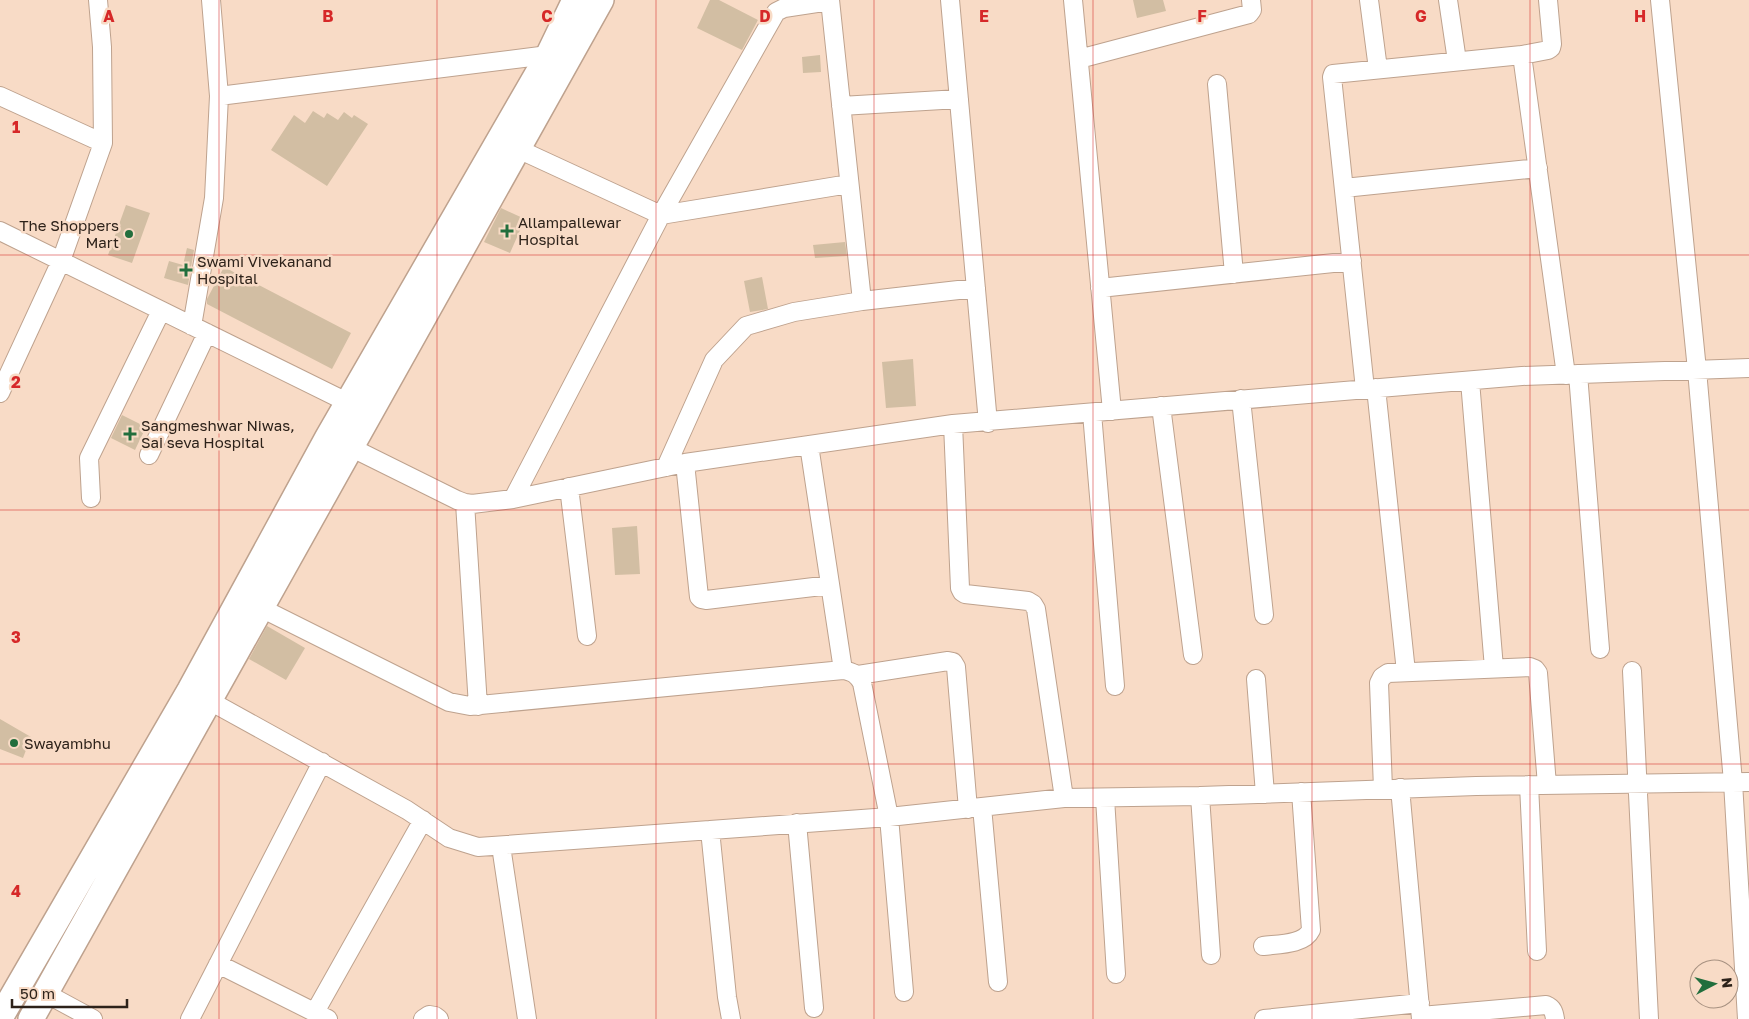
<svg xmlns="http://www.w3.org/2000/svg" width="1749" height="1019" font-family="'Golos Text',sans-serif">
	<rect width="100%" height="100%" fill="#f8dbc6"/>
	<path fill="#d2bea3" d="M710,0h9l39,20 -16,30 -45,-22z
		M1133,0h30l3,11 -29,7z
		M820,55l1,17 -18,1 -1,-16z
		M313,111l11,7 3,-5 11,7 6,-8 8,6 2,-3 14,9 -41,62 -56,-36 23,-35 11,8z
		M126,205l24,8 -18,50 -24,-8z
		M501,208l24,11 -15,34 -26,-11z
		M845,242l2,14 -32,2 -2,-13z
		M187,248l7,2 -6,35 -24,-7 5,-17 14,4z
		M224,267l127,66 -19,36 -125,-65v-5z
		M762,277l6,32 -18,3 -6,-31z
		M913,359l3,47 -30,2 -4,-46z
		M122,415l24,12 -11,23 -24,-12z
		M637,526l3,48 -25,1 -3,-47z
		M267,626l38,22 -19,32 -37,-21z
		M0,719l31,18 -8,21 -23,-9z"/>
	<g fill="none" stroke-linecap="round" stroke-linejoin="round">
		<g stroke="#bea28e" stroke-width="20">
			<path id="minor" d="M830,0l32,301
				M950,0l38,423
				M1073,0l39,411
				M1369,0l9,69
				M1448,0l9,61
				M1660,0l37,370 36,412 14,237
				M1522,55l44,320
				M1079,59l170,-45 3,-4 -1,-10
				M1217,84l17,190
				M0,96l103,47
				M219,96l337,-42
				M841,106l118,-7
				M518,149l143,66 188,-31
				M1344,188l194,-20
				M0,231l357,176
				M1100,288l252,-27
				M192,326l22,-128 5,-102 -8,-96
				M1578,374l22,275
				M1470,381l24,287
				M1376,388l30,284
				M1365,389l-33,-312 1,-3 189,-19 26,-5 3,-2 1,-4 -4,-44
				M0,393l61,-132 42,-118 -1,-96 -4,-47
				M1241,399l23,216
				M1161,406l32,249
				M1092,413l23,273
				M953,424l7,164 2,4 3,2 63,7 5,3 3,5 28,189
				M340,442l117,58 8,3 7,1 41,-5 172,-36 268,-39 569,-48 227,-8
				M809,445l34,225
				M149,455l58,-122
				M685,463l14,134 2,2 5,1 124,-15
				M666,467l48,-107 32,-34 48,-14 68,-11 114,-13
				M569,487l18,149
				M91,498l-2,-40 72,-147
				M513,499l148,-284 115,-203 8,-4 46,-7
				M465,503l13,203
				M261,608l188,94 21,4 373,-36c10,2 14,4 19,13l27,134 15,175
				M1632,671l17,348
				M858,675l90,-14 5,1 3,5 12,142
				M1256,679l9,115
				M199,695l208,115 42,28 29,9 411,-30 175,-19 136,-2 276,-10 273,-4
				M1529,785l8,166
				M1400,788l21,231
				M1383,789l-4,-106 3,-6 6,-4 142,-6 5,2 3,4 9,112
				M1200,796l11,159
				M1105,798l11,176
				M982,807l16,175
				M797,823l17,185
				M710,830l17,167 4,22
				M501,846l26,173
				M1263,946c15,-2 41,-1 48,-16l-10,-138
				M218,964l110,55
				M45,993l48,26
				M315,1012l108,-192
				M1421,1016l125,-11c7,3 8,7 9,14
				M190,1019l132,-257
				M423,1019l6,-4 6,1 4,3
				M1264,1019l156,-16"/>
		</g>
		<g stroke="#bea28e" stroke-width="28">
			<path id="secondary" d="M0,1018l190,-328 138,-253 221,-383 26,-54
				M31,1019l570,-1019"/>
		</g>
		<use href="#minor" stroke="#fff" stroke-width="18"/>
		<use href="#secondary" stroke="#fff" stroke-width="25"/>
	</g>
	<path fill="none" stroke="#d62828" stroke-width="1" stroke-opacity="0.55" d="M219,0v1019M437,0v1019M656,0v1019M874,0v1019M1093,0v1019M1312,0v1019M1530,0v1019M0,255h1749M0,510h1749M0,764h1749"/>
	<g fill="#226e3d" stroke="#f8dbc6" stroke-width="2">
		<path d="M504.5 223.5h5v5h5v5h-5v5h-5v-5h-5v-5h5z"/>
		<circle cx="129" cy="234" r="5"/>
		<path d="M183.5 262.5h5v5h5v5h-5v5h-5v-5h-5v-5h5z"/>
		<path d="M127.5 426.5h5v5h5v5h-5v5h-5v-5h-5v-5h5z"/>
		<circle cx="14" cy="743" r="5"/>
	</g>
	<g text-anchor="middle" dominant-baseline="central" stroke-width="5" stroke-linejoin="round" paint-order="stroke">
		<g font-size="15" fill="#2d221a" stroke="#f8dbc6" text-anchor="start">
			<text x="518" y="222">Allampallewar<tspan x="518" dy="17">Hospital</tspan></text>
			<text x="119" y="225" text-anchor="end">The Shoppers<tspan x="119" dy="17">Mart</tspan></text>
			<text x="197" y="261">Swami Vivekanand<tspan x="197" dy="17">Hospital</tspan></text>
			<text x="141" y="425">Sangmeshwar Niwas,<tspan x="141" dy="17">Sai seva Hospital</tspan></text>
			<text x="24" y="743">Swayambhu</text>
		</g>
	</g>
	<g font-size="16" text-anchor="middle" font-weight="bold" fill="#d62828" stroke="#f8dbc6" stroke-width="5" stroke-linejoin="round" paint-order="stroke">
		<text x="109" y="22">A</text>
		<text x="328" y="22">B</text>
		<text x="547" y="22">C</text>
		<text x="765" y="22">D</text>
		<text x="984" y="22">E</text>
		<text x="1202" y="22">F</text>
		<text x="1421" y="22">G</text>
		<text x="1640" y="22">H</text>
		<text x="16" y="133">1</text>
		<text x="16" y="388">2</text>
		<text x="16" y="643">3</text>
		<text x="16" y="897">4</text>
	</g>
	<g transform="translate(1714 984) rotate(84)"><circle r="24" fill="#f8dbc6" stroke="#a79181"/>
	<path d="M0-4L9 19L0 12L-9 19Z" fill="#226e3d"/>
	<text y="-8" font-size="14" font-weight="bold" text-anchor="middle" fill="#2d221a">N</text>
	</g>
	<path d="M12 999v8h115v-8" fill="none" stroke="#2d221a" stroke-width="2.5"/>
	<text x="20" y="999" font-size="15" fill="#2d221a" stroke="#f8dbc6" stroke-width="4" paint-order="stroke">50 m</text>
</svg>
